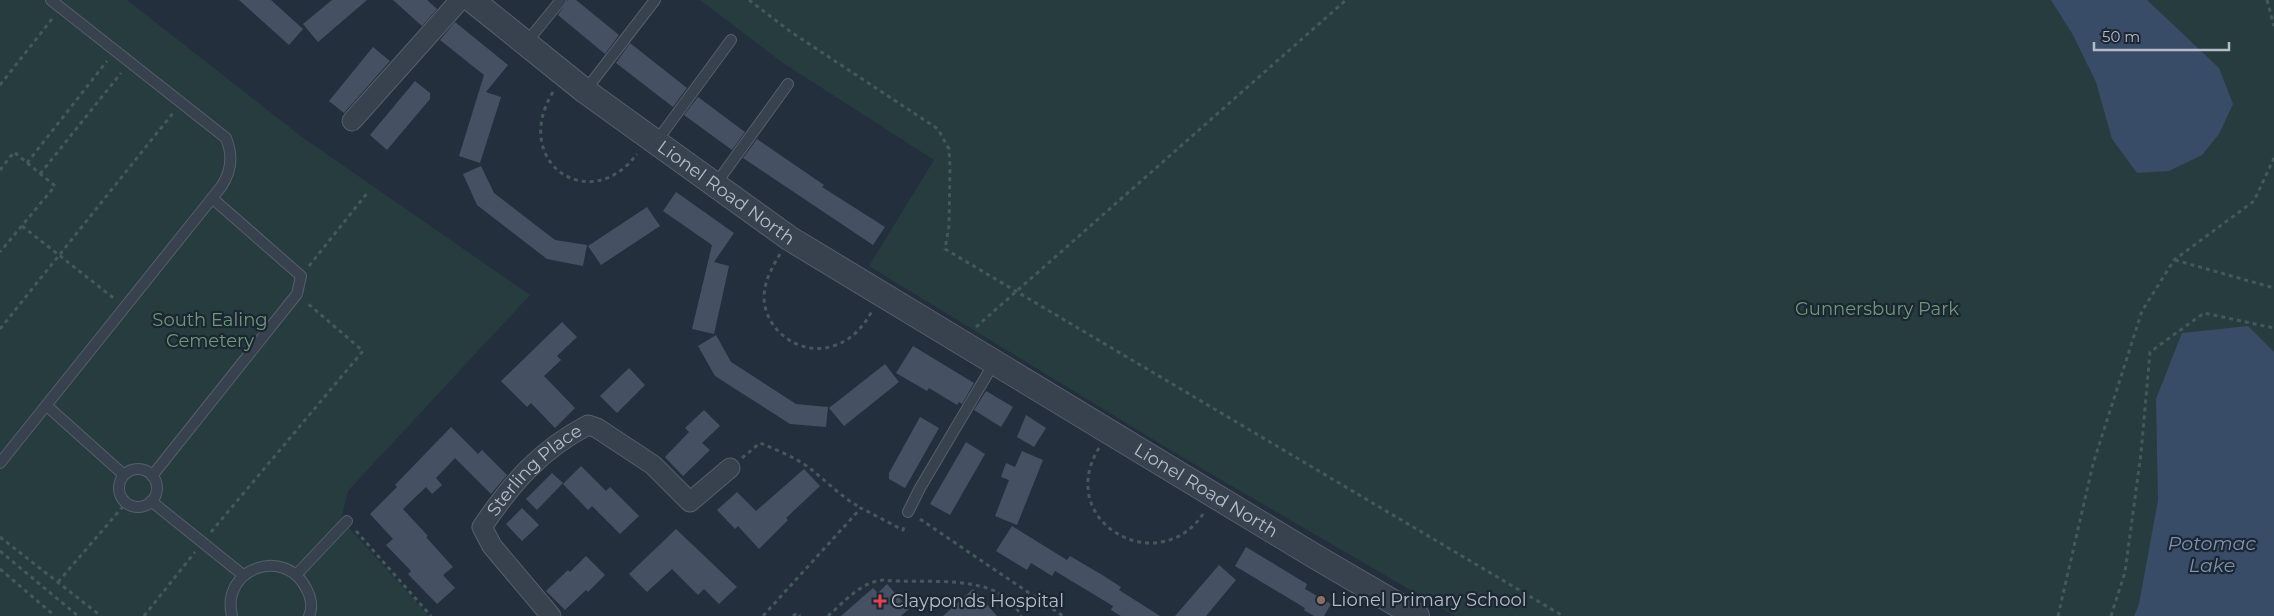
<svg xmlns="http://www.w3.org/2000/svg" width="2274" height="616" font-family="Montserrat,sans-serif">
	<rect width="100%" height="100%" fill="#242f3e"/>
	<path fill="#263c3f" d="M0,0h127l175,137 228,158 -182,196 -7,28 88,97h-429z
		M700,0h1574v616h-819l-273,-159 -313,-191 65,-106 -151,-97z"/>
	<path fill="#394c67" d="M2051,0h96l72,68 14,36 -14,30 -17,21 -33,16 -32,2 -25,-34 -16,-57 -23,-47z
		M2248,326l26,26v264h-140l5,-12 19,-104 -2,-101 26,-66z"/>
	<path fill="#455162" d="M239,0h32l32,29 -14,16z
		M332,0h35l-49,42 -15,-18z
		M393,0h34l10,9 -15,17z
		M568,0h8l43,35 -14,19 -47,-39z
		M455,22l53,43 -22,27 15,5 -21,66 -21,-7 25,-81 -44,-35z
		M630,43l57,45 -14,19 -57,-44z
		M373,47l17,14 -46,52 -15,-12z
		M415,81l15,12v6l-43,51 -17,-15z
		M698,97l47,35 -13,18 -48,-35z
		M757,139l67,46 -2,2 63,40 -12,18 -130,-87z
		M481,166l13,27 61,47 32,5 -4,21 -36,-7 -70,-54 -14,-31z
		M676,192l58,41 -20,29 15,4 -15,68 -22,-5 20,-84 -49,-34z
		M647,207l13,19 -59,39 -13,-19z
		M562,322l15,15 -20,19 4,4 -17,16 31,32 -20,20 -24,-25 -4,4 -26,-26z
		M716,335l15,27 25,16 40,26 32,3 -2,20 -36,-3 -75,-48 -17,-30z
		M913,346l61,37 -12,21 -3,-2 -2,3 -28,-17 -2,3 -31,-18z
		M885,364l14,18 -55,44 -15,-18z
		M629,368l16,17 -28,28 -17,-17z
		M986,391l27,16 -12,20 -27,-17z
		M704,410l16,16 -18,17 8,7 -27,26 -18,-19 24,-25 -4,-4z
		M1026,415l20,13 -12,19 -17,-10z
		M920,417l19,11 -34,60 -16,-9v-6z
		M451,427l27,27 4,-4 25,25 -16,19 -36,-36 -19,20 6,7 -10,9 -6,-7 -23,22 25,27 -2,1 27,30 -10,8 12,13 -18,16 -29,-30 3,-3 -25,-26 7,-6 -23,-25 27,-27 -2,-2z
		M966,442l19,12 -35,61 -20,-11z
		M1022,451l21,9 -26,65 -22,-9 14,-36 -8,-3 5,-14 9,4z
		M581,466l25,25 4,-4 29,29 -19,18 -28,-28 -4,4 -25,-26z
		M804,469l16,17 -34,32 2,2 -29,29 -21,-23 -3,3 -18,-19 20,-18 19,19z
		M552,473l11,10 -26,27 -11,-11z
		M522,508l17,17 -17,16 -16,-17z
		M1012,526l55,34 3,-4 34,20 17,11 -2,3 41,26h-39l-10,-6 2,-4 -58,-35 -3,5 -21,-13 -4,7 -31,-19z
		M676,529l61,58 -18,17 -15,-15 -6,6 -26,-26 -25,23 -18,-18z
		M1246,547l61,37 -2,5 26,15 -7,12h-10l-10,-6 1,-2 -70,-42z
		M586,556l19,19 -17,17 -2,-2 -21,20 -19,-19 22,-21 2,2z
		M1219,565l17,15 -30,36h-31z
		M887,584l22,25 -8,7h-60l32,-28 5,5z
		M973,589l24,27h-54z"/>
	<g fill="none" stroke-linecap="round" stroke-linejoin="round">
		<g stroke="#565f6c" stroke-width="12">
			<path id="service" d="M526,43l35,-43
				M585,91l70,-91
				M656,142l75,-102
				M715,185l73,-101
				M47,406l77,69
				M0,463l221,-276c11,-16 12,-32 5,-49l-175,-138
				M119 488a19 19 0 1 1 38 0a19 19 0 1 1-38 0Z
				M152,476l145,-182 4,-18 -89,-78
				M151,501l92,74
				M908,512l12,-24 74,-125
				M297,574l50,-53
				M232,616c-12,-48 54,-71 75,-26 4,7 6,18 2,26"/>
		</g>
		<g stroke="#565f6c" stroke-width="21">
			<g id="minor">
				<path d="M352,121l108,-121"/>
				<path id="s1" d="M551,616l-59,-70 -10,-19c30,-44 58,-77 106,-102l9,3 56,37 37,37 40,-34"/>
			</g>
		</g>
		<g stroke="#565f6c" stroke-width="26">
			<g id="tertiary">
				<path id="s2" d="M472,0l113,91 204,147 527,319 101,59"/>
			</g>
		</g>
		<path stroke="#44595c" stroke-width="3" stroke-dasharray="4 4" stroke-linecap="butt" d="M749,0l42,32 147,97 11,20 1,17 -1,60 -4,23 618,367
			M2267,0l7,26
			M0,85l52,-66
			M553,92c-43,70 37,125 84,62
			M27,163l80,-102
			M0,170l14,-18 41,34 -55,66
			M40,174l81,-101
			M22,226l94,74
			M780,254c-8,14 -16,27 -16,44 1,33 37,59 69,48 19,-6 30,-19 39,-35
			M2175,260l99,28
			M309,266l59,-74
			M976,327l370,-327
			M0,329l173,-216
			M1099,448c-46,75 62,134 106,63
			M742,458l18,-15c17,7 37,15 52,27 16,13 31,28 49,38
			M920,519l143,97
			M356,531l75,85
			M211,532l152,-181 -57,-49
			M0,537l101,79
			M0,551l78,65
			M0,569l55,47
			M58,582l68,-79
			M144,616l51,-64
			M763,616l98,-108 42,22 2,-6
			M793,616l4,-3 3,3
			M828,616c16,-14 33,-34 55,-36 41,5 116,-10 138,36
			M2058,616l35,-152 49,-153 32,-51 80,-59 20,-43
			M2111,616l14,-44 16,-119 9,-101 54,-39 70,15"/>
		<use href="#service" stroke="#38414e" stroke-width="10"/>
		<use href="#minor" stroke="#38414e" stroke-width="19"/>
		<use href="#tertiary" stroke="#38414e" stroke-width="24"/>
	</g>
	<circle fill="#8d6e63" stroke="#1d2633" stroke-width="2" cx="1321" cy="600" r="5"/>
	<path fill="#e0444e" stroke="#1d2633" stroke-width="2" d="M877.5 593.5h5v5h5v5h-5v5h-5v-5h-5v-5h5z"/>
	<g text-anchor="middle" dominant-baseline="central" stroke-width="4.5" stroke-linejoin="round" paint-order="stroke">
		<g font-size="18" fill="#b4bcc9" stroke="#1d2633">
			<text stroke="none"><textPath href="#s2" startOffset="319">Lionel Road North</textPath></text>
			<text stroke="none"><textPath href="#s1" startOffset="191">Sterling Place</textPath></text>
			<text stroke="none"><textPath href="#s2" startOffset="884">Lionel Road North</textPath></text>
		</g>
		<g font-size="18" fill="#6b9a76" stroke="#1d2633">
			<text x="1877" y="309">Gunnersbury Park</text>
			<text x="210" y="320">South Ealing<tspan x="210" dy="21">Cemetery</tspan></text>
		</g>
		<g font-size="18" fill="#b4bcc9" stroke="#1d2633" text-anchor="start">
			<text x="1331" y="600">Lionel Primary School</text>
			<text x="891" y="601">Clayponds Hospital</text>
		</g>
		<g font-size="19" font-style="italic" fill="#7c92b1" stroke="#1d2633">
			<text x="2212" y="543">Potomac<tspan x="2212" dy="22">Lake</tspan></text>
		</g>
	</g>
	<path d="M2094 42v8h135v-8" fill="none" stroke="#b4bcc9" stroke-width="2.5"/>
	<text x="2102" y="42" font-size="15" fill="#b4bcc9" stroke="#1d2633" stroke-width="4" paint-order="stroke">50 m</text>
</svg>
